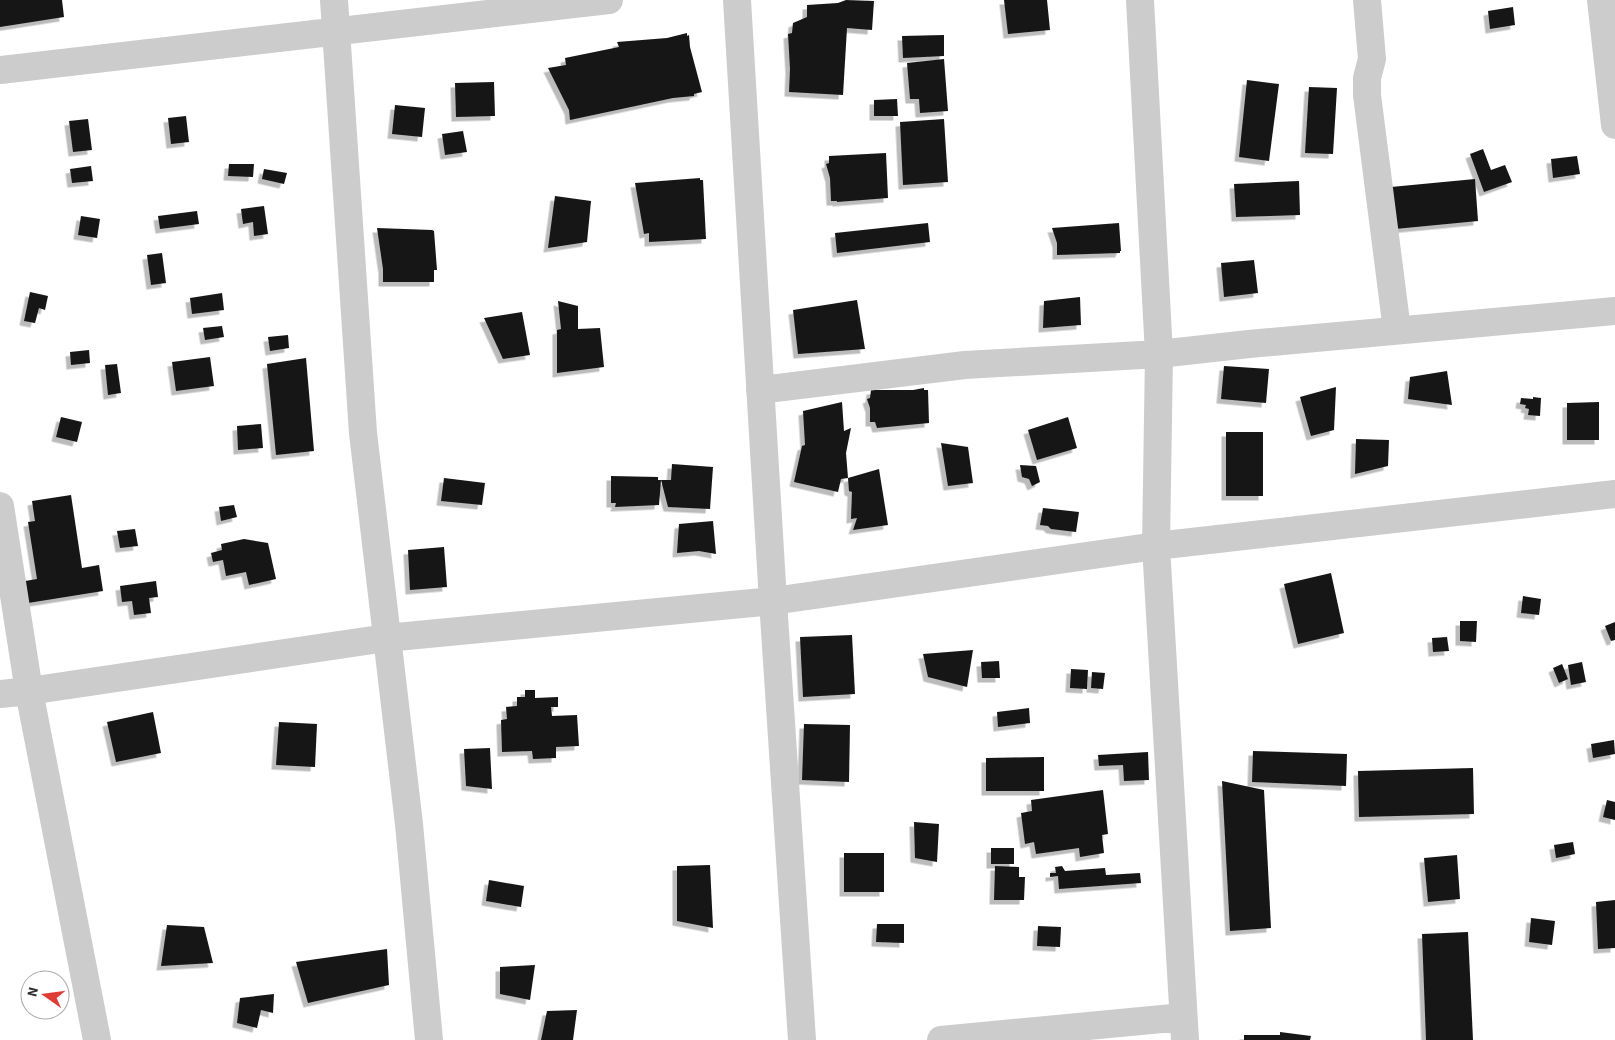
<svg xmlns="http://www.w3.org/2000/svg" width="1615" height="1040" font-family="'Source Sans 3',sans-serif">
	<defs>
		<filter id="shadow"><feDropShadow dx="-4.5" dy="4.5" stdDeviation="0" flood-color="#0004"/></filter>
	</defs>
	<rect width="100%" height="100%" fill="#fff"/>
	<path fill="#161616" filter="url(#shadow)" d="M0,0h62l2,17 -64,10z
		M846,0l28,1 -2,29 -25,-2 -4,67 -54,-3 1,-23 -2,-35 4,-1 1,-10 14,-6v-12l31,-2z
		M1004,0h43l3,30 -42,4z
		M1513,7l2,18 -25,4 -2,-18z
		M687,33v3l2,-1 1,12 12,45 -8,2v2l-21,2 -103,22 -1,-10 -21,-42 18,-3 -1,-7 54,-11 -2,-5 50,-4z
		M944,35v21l-41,2 -1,-22z
		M944,59l4,52 -28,2 -1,-14h-9l-3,-36z
		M1247,80l32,4 -10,77 -30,-4z
		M494,82l1,34 -39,1 -1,-34z
		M1309,87l28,1 -4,66 -28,-1z
		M897,99l1,17h-24v-16z
		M395,105l30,3 -3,29 -30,-3z
		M186,116l3,26 -18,2 -3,-26z
		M88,119l4,31 -19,2 -4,-31z
		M944,119l4,63 -45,3 -3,-63z
		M463,131l4,21 -22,3 -3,-21z
		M1483,149l8,21 14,-5 7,17 -28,10 -14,-38z
		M886,153l2,45 -51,4v-1h-6l-1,-23 -4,-14 3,-1v-7z
		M1577,156l3,18 -27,4 -2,-19z
		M229,164h25l-1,13 -25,-1z
		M91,166l2,15 -21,2 -2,-14z
		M264,169l23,4 -3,11 -22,-5z
		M700,178v2h3l3,59 -57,3v-9l-5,1 -9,-51z
		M1475,179l3,42 -83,8 -4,-42z
		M1299,181l1,34 -64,2 -2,-33z
		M555,196l36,5 -4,41 -39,6z
		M264,206l4,28 -14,2 -1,-14 -10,2 -2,-15z
		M197,211l2,13 -39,5 -2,-13z
		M81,216l19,3 -3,19 -19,-3z
		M928,223l2,19 -93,11 -2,-20z
		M1119,223l2,28h-1v2l-63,2v-12l-5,-15z
		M377,228l55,2 2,1 3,39h-3v12h-51v-13z
		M162,253l4,30 -15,2 -4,-30z
		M1254,260l4,33 -34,4 -3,-34z
		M30,292l18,4 -3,14 -6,-2 -4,15 -11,-2z
		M222,293l2,17 -32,4 -2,-16z
		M1080,297l1,28 -38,3 1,-27z
		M857,300l8,49 -67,5 -5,-44z
		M558,301l20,5v23l22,-1 4,39 -47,6v-43l4,-1z
		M522,312l8,43 -27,4 -19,-41z
		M222,326l2,11 -19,3 -2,-12z
		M288,335l1,13 -19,3 -2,-14z
		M89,350l1,13 -19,2 -1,-13z
		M210,357l4,29 -38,5 -4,-29z
		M306,358l8,93 -38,4 -9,-91z
		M117,364l4,29 -13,2 -3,-30z
		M1224,366l45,3 -3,34 -45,-4z
		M1447,371l5,34 -44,-6 2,-22z
		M1336,387l-2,43 -23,6 -11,-39z
		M924,388v2h4l1,33 -52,5 -2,-6h-5v-14l-3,-9 3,-1 1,-8h42z
		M1533,397l8,1 -1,18 -12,-1 1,-6 -4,-1 1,-3 -6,-1 1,-6 12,1z
		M842,402l2,29 7,-3 -5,25 2,25 31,-9 9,56 -35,5 4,-12 -6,1 1,-27 -3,-1 -1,-13 -7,1 -3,13 -44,-10 8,-36 3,-1 -2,-34z
		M1599,402v38h-32v-37z
		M61,417l21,5 -5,20 -21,-5z
		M1068,417l9,31 -40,12 -9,-30z
		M261,424l2,24 -25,2 -1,-24z
		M1226,432h37v64h-37z
		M1356,439l33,1 -1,26 -33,8z
		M941,443l27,4 5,36 -25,3z
		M672,464l41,3 -3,42 -42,-2 -7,-27 -2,25 -44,2 1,-4h-5v-27l47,1v3h13z
		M1020,465l16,1 4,16 -8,4 -3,-7 -7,-2z
		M444,478l41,5 -3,22 -41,-4z
		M71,495l11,73 17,-3 4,26 -75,12 -3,-22 12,-2 -9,-57 7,-1 -3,-20z
		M234,505l3,12 -16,4 -2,-14z
		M1043,508l36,4 -3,20 -25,-3 -3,-3 -8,-1z
		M713,521l3,33 -17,-3 -22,2 2,-29z
		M135,529l3,17 -18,2 -3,-17z
		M244,539l24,4 8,36 -27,6 -3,-13 -20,4 -3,-16 -10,2 -2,-9 11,-3 -1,-6z
		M444,547l3,40 -37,3 -2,-40z
		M1331,573l13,60 -46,11 -14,-60z
		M156,581l2,16 -9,1 2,15 -17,2 -2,-14 -10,1 -2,-16z
		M1523,596l18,3 -2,16 -18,-2z
		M1460,621h17l-1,21 -16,-1z
		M1615,622v18l-4,1 -6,-15z
		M852,635l3,59 -52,3 -3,-60z
		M1447,637l2,14 -16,1 -1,-14z
		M973,650l-6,37 -39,-10 -5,-23z
		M999,661l1,17h-18l-1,-16z
		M1582,662l4,20 -15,3 -3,-20z
		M1562,664l6,15 -9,4 -6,-15z
		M1071,669l17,1 -1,19 -17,-1z
		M1092,672l13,1 -2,16 -12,-1z
		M525,690h10v8l23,-1v10h-7l1,9 25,-1 2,31 -23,1v11l-23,1 -1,-8 -30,1 -1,-32 6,-1 -1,-12 11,-1v-9h8z
		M1029,708l1,15 -32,4 -1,-15z
		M153,712l8,41 -45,9 -9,-40z
		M279,722l38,2 -2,43 -39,-2z
		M804,724l46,1 -1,57 -47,-2z
		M1614,740l1,14 -22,4 -2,-14z
		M490,748l2,41 -26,-3 -2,-37z
		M1253,751l94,3 -1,32 -94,-4z
		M1148,752l1,28 -25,1 -1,-16 -24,1 -1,-11z
		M1044,757v34h-58v-33z
		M1473,768l1,46 -115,3 -1,-46z
		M1222,781l42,9 7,138 -41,3z
		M1103,790l5,44 -6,1 2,18 -24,4 -1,-9 -43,6 -2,-12 -9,2 -4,-31 11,-2 -1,-11z
		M1607,800l8,2v18l-12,-3z
		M914,822l25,2 -2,38 -22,-4z
		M1573,842l2,12 -19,4 -2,-13z
		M991,848h23v16h-23z
		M844,853h40v39h-40z
		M1457,855l3,44 -32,3 -4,-44z
		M710,865l3,63 -36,-7v-55z
		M995,866l24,1v10h6l-1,23h-30z
		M1062,866l3,5 40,-3 1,7 34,-2 1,10 -82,6 -1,-13 -8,1v-4h6l-1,-6z
		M489,880l35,6 -3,21 -35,-6z
		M1615,900v48l-17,1 -2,-47z
		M1531,918l24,3 -3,24 -23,-3z
		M877,924h27v19l-28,-1z
		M167,925l37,2 9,36 -52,3z
		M1038,926l23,1 -1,20 -23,-1z
		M1468,932l5,108h-47l-4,-106z
		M387,949l2,36 -81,18 -12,-41z
		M535,965l-5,35 -30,-6v-27z
		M274,994l-1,19 -12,-3 -4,18 -20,-5 3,-25z
		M577,1010l-4,30h-32l6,-29z
		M1280,1032l31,4 -1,4h-66v-5h36z"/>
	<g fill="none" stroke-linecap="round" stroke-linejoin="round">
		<path stroke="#ccc" stroke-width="28" d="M334,0l29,433 46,391 20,216
			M737,0l36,601 29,439
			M1140,0l19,354 -3,192 29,494
			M1367,0l5,59 -5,19v17l30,235
			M1601,0l14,125
			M0,70l609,-70
			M760,390l205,-25 194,-11 90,-10 366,-33
			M0,506l29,185 68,349
			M0,694l29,-3 357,-53 387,-37 383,-55 459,-52
			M941,1040l242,-23"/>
	</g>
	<g transform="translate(45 995) rotate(284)"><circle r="24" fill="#ffffff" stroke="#acacac"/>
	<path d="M0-4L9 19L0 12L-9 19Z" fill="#e23b36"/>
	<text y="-8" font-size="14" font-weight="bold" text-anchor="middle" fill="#2f2f2f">N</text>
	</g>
</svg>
